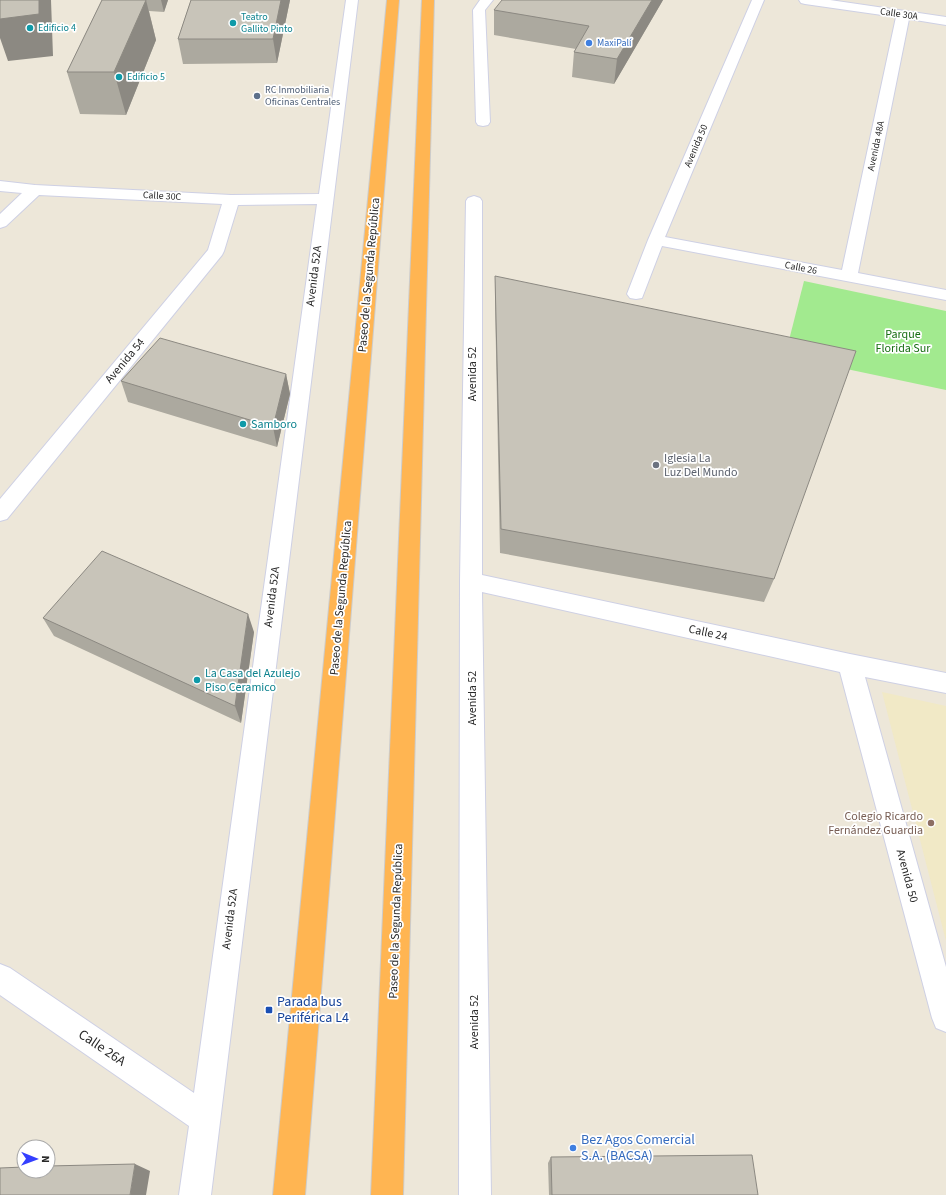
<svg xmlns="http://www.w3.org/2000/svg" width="946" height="1195" font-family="'Source Sans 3',sans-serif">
	<rect width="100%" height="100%" fill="#ede7d9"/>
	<path fill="#f1e9c6" d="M882,692l64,14v235z"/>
	<path fill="#a2ea8f" d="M804,281l142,30v79l-161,-34z"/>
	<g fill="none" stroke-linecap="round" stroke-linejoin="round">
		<g stroke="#ced0e4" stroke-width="2">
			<path id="minor" d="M346,0h12l-147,1195h-32l10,-69 -189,-131v-31l10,4 184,125 123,-889 -79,1 -14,46 -2,4 -215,264 -7,2v-22l208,-249 14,-46 -183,-9 -33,31 -6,2v-14l22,-21 -22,-2v-10l35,4 196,10 88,-1z
				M480,0h13l-8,10 5,112 -2,3 -5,1 -5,-1 -2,-3 -3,-112z
				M752,0h12l-99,237 177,33 54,-253 -91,-13 -4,-1 -2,-3h31l116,17v8l-37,-6 -51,254 88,17v10l-284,-54 -20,52 -6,1 -6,-1 -3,-4 21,-54z
				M474,196l6,2 2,3v374l368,79 96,19v20l-81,-16 81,290v65l-10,-4 -4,-10 -92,-346 -358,-80 9,603h-32l1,-614 6,-380 2,-3z"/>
		</g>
		<g stroke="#ccc" stroke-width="2">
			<path id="highway" d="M387,0h12l-94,1195h-32z
				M422,0h12l-31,1195h-32z"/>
		</g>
		<use href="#minor" fill="#fff" fill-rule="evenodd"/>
		<use href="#highway" fill="#ffb552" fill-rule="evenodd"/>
	</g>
	<path fill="#aca99f" d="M102,0h66l-4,12 -15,-1 7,29 -30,75 -46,-1 -13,-42z
		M191,0h99l-13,63 -94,1 -5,-25z
		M663,0l-49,84 -42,-7 2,-25 2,-3 -82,-14v-25z
		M495,276l279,303 -10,23 -264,-49 -5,-251z
		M286,374l4,20 -13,53 -149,-45 -7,-21z
		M43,618l211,14 -13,91 -187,-87z
		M551,1157l207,38h-209l-1,-32z"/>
	<path fill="#8c8982" d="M39,0h12l2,56 -45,5 -8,-23v-19z
		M146,0l10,40 -30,75 -12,-43z
		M161,0h7l-4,12z
		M281,0h9l-13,63 -4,-24z
		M652,0h11l-49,84 3,-25z
		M286,374l4,20 -13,53 -4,-20z
		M248,614l6,18 -13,91 -6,-17z
		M135,1164l15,7 -4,24h-16z"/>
	<path fill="#c8c4b9" stroke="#8c8982" d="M0,0h39v14l-39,5z
		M102,0h44l-32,72h-47z
		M191,0h90l-8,39h-95z
		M502,0h150l-35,59 -43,-7 15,-26 -95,-16z
		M495,276l361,75 -82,228 -273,-50z
		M160,338l126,36 -13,53 -152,-46z
		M102,551l146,63 -13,92 -192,-88z
		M752,1155l6,40h-206l-1,-38z
		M135,1164l-5,31h-130v-27l24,-1v4h24v-5z"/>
	<g fill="#0f9aa8" stroke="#fff" stroke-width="1.5">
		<circle cx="233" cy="23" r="4"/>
		<circle cx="30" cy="28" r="4"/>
		<circle cx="119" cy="77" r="4"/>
		<circle cx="243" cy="424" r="4"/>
		<circle cx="197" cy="680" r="4"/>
	</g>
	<g fill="#3f7fe0" stroke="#fff" stroke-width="1.5">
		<circle cx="589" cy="43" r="4"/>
		<circle cx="573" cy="1148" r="4"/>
	</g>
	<circle fill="#5c6f8a" stroke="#fff" stroke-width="1.5" cx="257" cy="96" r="4"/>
	<circle fill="#6b7280" stroke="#fff" stroke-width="1.5" cx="656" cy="465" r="4"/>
	<circle fill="#8d6e63" stroke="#fff" stroke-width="1.5" cx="931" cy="823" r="4"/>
	<rect fill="#1a4fb4" stroke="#fff" stroke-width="1.5" x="265" y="1006" width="8" height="8" rx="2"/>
	<g text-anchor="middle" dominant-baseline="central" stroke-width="3.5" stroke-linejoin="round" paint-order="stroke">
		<g font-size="10" fill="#292929" stroke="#fff">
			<text transform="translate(899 14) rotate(8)">Calle 30A</text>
			<text transform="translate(696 146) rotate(-67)">Avenida 50</text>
			<text transform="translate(876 146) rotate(-78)">Avenida 48A</text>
			<text transform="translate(162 196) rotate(3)">Calle 30C</text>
			<text transform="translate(801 268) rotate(11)">Calle 26</text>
		</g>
		<g font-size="10" fill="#0d838f" stroke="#fff" text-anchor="start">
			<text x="241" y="17">Teatro<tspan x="241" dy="12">Gallito Pinto</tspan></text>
			<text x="38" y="28">Edificio 4</text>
			<text x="127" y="77">Edificio 5</text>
		</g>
		<g font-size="10" fill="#366cbe" stroke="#fff" text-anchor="start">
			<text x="597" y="43">MaxiPalí</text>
		</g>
		<g font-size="10" fill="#4e5e75" stroke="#fff" text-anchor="start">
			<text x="265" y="90">RC Inmobiliaria<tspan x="265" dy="12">Oficinas Centrales</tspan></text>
		</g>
		<g font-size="12" fill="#292929" stroke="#fff">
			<text transform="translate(369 275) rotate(-85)">Paseo de la Segunda República</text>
			<text transform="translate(314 276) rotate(-83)">Avenida 52A</text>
			<text transform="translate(125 361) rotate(-50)">Avenida 54</text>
			<text transform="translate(472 374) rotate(-90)">Avenida 52</text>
			<text transform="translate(272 597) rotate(-83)">Avenida 52A</text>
			<text transform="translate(341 598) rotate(-85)">Paseo de la Segunda República</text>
			<text transform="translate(708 633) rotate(12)">Calle 24</text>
			<text transform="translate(472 698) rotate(-90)">Avenida 52</text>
			<text transform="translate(907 876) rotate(75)">Avenida 50</text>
			<text transform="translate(230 919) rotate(-83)">Avenida 52A</text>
			<text transform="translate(396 921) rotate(-88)">Paseo de la Segunda República</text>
			<text transform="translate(474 1022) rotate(-90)">Avenida 52</text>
		</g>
		<g font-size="12" fill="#186e12" stroke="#fff">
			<text x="903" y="334">Parque<tspan x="903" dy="14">Florida Sur</tspan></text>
		</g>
		<g font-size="12" fill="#0d838f" stroke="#fff" text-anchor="start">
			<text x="251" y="424">Samboro</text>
			<text x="205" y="673">La Casa del Azulejo<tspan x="205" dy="14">Piso Ceramico</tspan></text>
		</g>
		<g font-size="12" fill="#5b616d" stroke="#fff" text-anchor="start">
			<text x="664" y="458">Iglesia La<tspan x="664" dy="14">Luz Del Mundo</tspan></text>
		</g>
		<g font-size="12" fill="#785e54" stroke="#fff" text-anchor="end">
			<text x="923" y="816">Colegio Ricardo<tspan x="923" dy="14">Fernández Guardia</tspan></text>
		</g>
		<g font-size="14" fill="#164399" stroke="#fff" text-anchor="start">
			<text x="277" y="1002">Parada bus<tspan x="277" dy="16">Periférica L4</tspan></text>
		</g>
		<g font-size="14" fill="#292929" stroke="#fff">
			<text transform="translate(102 1048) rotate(34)">Calle 26A</text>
		</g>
		<g font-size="14" fill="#366cbe" stroke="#fff" text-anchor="start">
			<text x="581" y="1140">Bez Agos Comercial<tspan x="581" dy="16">S.A. (BACSA)</tspan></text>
		</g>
	</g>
	<g transform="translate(36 1159) rotate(91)"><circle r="19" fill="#ffffff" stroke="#a9a9a9"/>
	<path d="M0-3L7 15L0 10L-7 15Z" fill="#343fff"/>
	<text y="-6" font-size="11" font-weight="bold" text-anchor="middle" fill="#292929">N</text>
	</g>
</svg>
